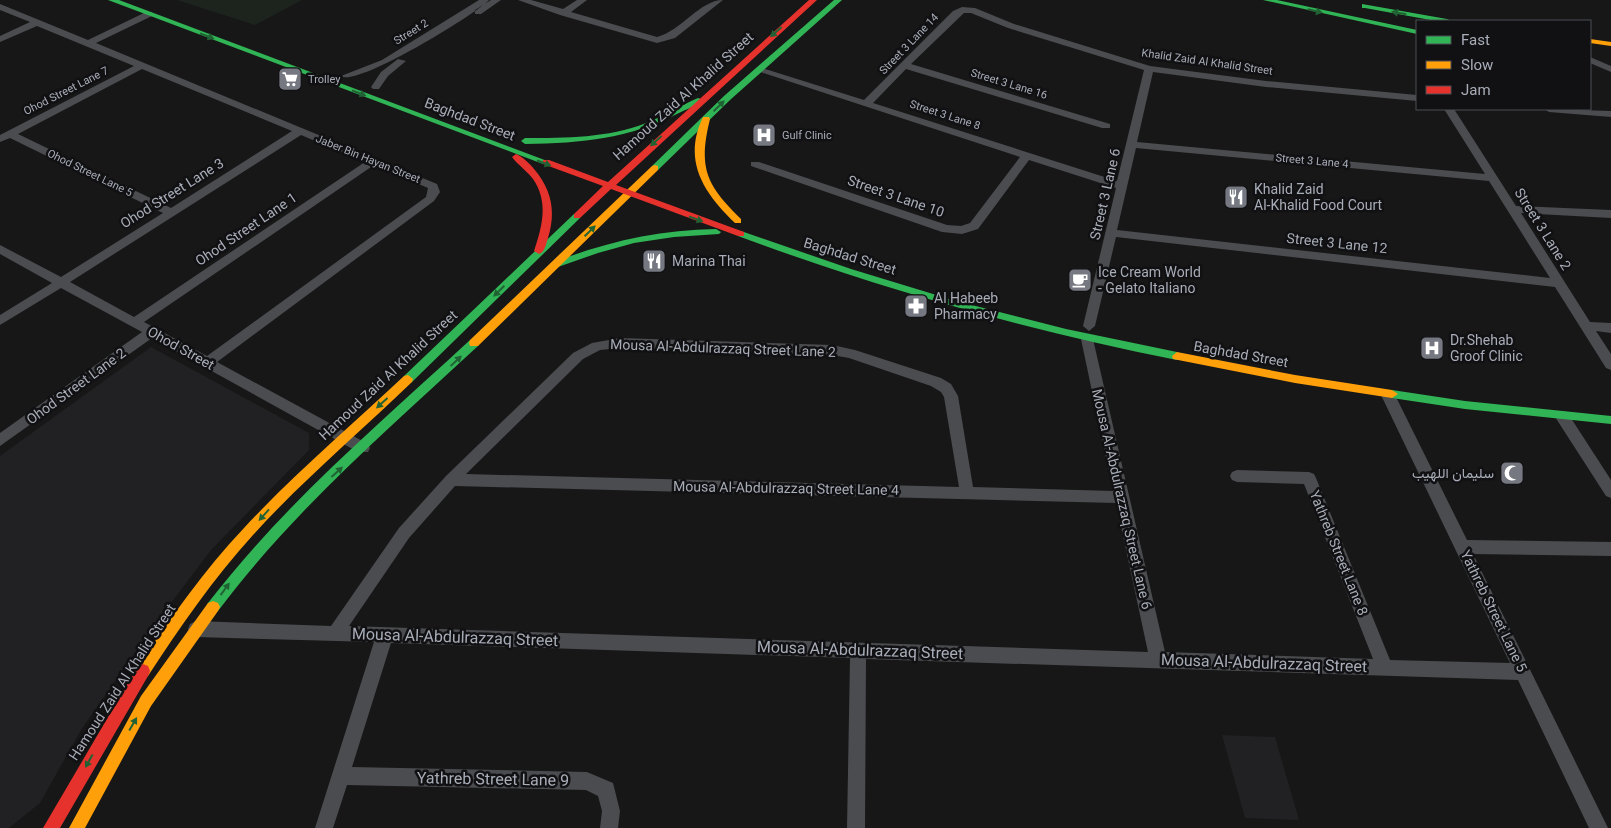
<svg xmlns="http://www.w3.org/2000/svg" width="1611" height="828" font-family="Roboto,Vazirmatn,sans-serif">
	<rect width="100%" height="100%" fill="#171717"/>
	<path fill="#212123" d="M151,347l158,86v17l-98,100 -61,81 -69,99 -41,73 -31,25h-9v-372z
		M1222,735l53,2 24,83 -54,-2z"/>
	<path fill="#1d241e" d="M177,0h125l-47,25z"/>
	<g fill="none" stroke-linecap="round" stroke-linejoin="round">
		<path fill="#4b4c50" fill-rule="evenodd" d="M479,0h10c-14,15 -134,88 -148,76l41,-16z
			M491,0h10l-20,14h-6v-4z
			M518,0h13l32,9 14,-9h10l-16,12 86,25c24,-6 43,-37 66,-37l-48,38 -18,5 -97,-28z
			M0,4l88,36 58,-28h6v4l-56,27 341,141 3,8 -6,9 -217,161 151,82 2,4 -2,4h-10l-206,-114 -152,108v-13l142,-101 -81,-44 -61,37v-10l52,-32 -52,-29v-9l61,32 102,-64 -153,-75 -10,4v-7l134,-69 -97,-40 -37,16v-6l30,-14 -30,-12zM142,69l150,62 -121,77 -153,-74zM301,135l64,27 -231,155 -64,-35zM374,165l54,23 -2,9 -219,159 -63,-34z
			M962,7l13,1 39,16 136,42 116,15 151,14v6l-151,-14 -113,-15 -16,70 348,32 -41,-65h10l62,97 95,4v8l-90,-5 69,109 21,1v10l-15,-2 15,23v16l-5,-2 -51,-81 -439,-50 -21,89 -6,5 -6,-5 33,-138 -87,-28 -51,69 -16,5 -20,-2 -191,-66v-4h8l188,63 14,1 9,-3 50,-66 -266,-87 8,-2 102,32 89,-89zM964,13h7l37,15 136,42 -27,111 -244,-78 33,-34 196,59h8v-4l-199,-60zM1136,148l353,33 61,97 -433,-48z
			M1590,57l21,9v6l-21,-9z
			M398,59l8,2 -18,15 -9,13h-6l-2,-2 10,-15z
			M1544,109l67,2v6l-62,-5z
			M1087,334l6,5 72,313 208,7 -69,-175 -67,-2 -5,-2 -2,-4 2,-4 5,-2 72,2 5,2 2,4 74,182 120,3 -129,-268 7,-5 7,5 72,145 144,2v14l-138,-2 135,274h-19l-71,-148 -652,-21 -1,169h-18l3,-170 -459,-15 -39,124 235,5 26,11 7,28 -2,17h-18l2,-17 -4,-15 -12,-6 -239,-5 -14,43h-18l59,-186 -178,-5 -6,-3 -2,-5 2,-5 6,-3 135,5 68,-98 47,-52 127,-123 19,-10 28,-5 212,7 23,5 86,28 10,6 7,12 15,91 140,4 -32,-152zM620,348l212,7 17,3 82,28 10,6 3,5 15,90 -493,-13 117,-115 17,-9zM455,486l661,17 32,149 -799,-26 60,-88z
			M1562,411l5,1 44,68v18l-5,-2 -49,-76 -2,-4 2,-4z"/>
		<path fill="#30b455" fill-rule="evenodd" d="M108,0h11l431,162 -1,2h-6z
			M834,0h8l-112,100 -72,70h-6v-4l72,-70z
			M1263,0h14l140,30v4z
			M1362,4l85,15 4,2h-15l-71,-13h-3z
			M698,98l7,2c-6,5 -16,8 -24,12 -52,27 -98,31 -156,32l-4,-3 4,-3c41,0 83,0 121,-15 18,-7 34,-17 52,-25z
			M577,213l3,1v4l-168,164h-8l-1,-3 1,-3 170,-162z
			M716,229l5,3 -2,2 -45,3 -40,6 -36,10 -43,15 -5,-3 2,-2c53,-21 106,-33 164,-34z
			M741,231l110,38 105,32 110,28 111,23 5,4 -5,4c-150,-30 -296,-71 -439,-124v-4z
			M474,339l4,1 1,3 -1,3c-93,86 -184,164 -260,265l-5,2 -5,-2 -2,-4 2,-4c78,-101 169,-177 262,-263z
			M1392,390l73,11 146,15v8l-146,-15 -73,-11 -6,-4z"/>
		<path fill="#ff9f0a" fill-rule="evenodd" d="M1590,39l21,3v4l-21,-3z
			M703,117h6l1,2c-12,49 -4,66 31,100v4h-6c-31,-30 -53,-62 -32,-106z
			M655,165l3,1v4l-180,176h-8l-1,-3 1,-3 182,-174z
			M1177,352l118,23 97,15 6,4 -6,4 -97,-15 -122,-24 -1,-3z
			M408,375l5,4 -1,3c-53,51 -110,99 -159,153 -40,44 -73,92 -105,141l-5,2 -5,-2 -2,-5 2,-5c33,-48 66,-96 106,-138 50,-54 107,-102 160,-152z
			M213,601l5,2 2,4 -2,4 -67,95 -66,122h-16l72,-132 67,-93z"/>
		<path fill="#e5322d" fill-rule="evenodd" d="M809,0h8l-201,185 128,47v4h-6l-127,-47 -31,29h-6v-4l29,-28 -60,-22v-4h6l59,22z
			M516,154c7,3 13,9 18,15 18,21 22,43 14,69 -2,6 -3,14 -9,16l-5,-3c8,-24 15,-49 -1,-72 -6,-8 -15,-14 -21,-22z
			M143,664l5,2 2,5 -2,5 -88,152h-17l95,-162z"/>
	</g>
	<defs><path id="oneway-solid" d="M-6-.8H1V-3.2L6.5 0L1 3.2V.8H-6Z" transform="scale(1.25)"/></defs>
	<g fill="#206234">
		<use href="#oneway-solid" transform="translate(1315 11) rotate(13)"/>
		<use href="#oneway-solid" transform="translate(1399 13) rotate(-170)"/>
		<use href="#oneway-solid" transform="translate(776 32) rotate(139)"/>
		<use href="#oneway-solid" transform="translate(207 36) rotate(21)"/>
		<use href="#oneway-solid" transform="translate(359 93) rotate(21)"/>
		<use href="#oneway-solid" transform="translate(719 106) rotate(-44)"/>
		<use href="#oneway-solid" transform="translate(656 141) rotate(138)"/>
		<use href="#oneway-solid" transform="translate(544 163) rotate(21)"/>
		<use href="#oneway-solid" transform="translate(696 219) rotate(20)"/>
		<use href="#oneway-solid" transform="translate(590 231) rotate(-44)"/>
		<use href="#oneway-solid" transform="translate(499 291) rotate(136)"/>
		<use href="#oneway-solid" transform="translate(456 361) rotate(-43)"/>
		<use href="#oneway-solid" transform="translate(382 403) rotate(138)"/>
		<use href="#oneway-solid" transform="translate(337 472) rotate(-42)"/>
		<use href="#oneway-solid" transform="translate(264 515) rotate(132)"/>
		<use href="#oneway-solid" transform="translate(225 589) rotate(-54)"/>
		<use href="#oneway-solid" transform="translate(133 724) rotate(-60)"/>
		<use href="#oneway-solid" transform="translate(89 761) rotate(119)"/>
	</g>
	<defs>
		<g id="supermarket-square" transform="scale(1.25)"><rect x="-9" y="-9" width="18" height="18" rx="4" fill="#757880" stroke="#111113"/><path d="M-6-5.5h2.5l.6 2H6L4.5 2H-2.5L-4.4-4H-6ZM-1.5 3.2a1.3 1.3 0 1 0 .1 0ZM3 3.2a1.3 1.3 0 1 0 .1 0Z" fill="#fff"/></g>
		<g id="hospital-square" transform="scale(1.25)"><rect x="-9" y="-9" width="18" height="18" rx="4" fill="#757880" stroke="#111113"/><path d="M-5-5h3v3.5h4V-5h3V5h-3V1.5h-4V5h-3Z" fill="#fff"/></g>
		<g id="restaurant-square" transform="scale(1.25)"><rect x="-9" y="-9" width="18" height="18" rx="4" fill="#757880" stroke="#111113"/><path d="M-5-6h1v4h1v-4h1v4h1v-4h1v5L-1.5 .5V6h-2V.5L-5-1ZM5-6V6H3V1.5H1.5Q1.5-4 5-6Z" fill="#fff"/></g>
		<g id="cafe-square" transform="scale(1.25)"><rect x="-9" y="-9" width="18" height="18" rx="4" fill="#757880" stroke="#111113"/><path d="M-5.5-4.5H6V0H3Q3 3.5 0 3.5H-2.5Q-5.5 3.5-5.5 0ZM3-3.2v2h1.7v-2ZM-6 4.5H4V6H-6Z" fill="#fff"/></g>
		<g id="pharmacy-square" transform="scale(1.25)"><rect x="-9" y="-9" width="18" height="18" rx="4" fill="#757880" stroke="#111113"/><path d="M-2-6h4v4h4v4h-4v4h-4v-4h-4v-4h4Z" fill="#fff"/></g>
		<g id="mosque-square" transform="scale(1.25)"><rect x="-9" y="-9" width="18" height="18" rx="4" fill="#757880" stroke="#111113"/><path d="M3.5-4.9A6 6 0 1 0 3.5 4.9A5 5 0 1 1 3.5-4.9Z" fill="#fff"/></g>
	</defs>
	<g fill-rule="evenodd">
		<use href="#supermarket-square" x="290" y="79"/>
		<use href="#hospital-square" x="764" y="135"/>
		<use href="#restaurant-square" x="1236" y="197"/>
		<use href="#restaurant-square" x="654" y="261"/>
		<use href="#cafe-square" x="1080" y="280"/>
		<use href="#pharmacy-square" x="916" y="306"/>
		<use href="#hospital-square" x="1432" y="348"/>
		<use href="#mosque-square" x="1512" y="473"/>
	</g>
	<g text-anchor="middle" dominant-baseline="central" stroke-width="5" stroke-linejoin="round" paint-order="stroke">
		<g font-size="11" fill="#a8adb8" stroke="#111113">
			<text transform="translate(411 32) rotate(-32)">Street 2</text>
			<text transform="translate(909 44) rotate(-46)">Street 3 Lane 14</text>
			<text transform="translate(1207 62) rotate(8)">Khalid Zaid Al Khalid Street</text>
			<text transform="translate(1009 84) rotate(17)">Street 3 Lane 16</text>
			<text transform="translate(66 91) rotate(-27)">Ohod Street Lane 7</text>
			<text transform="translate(945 115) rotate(18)">Street 3 Lane 8</text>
			<text transform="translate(368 159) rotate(22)">Jaber Bin Hayan Street</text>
			<text transform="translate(1312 161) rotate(5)">Street 3 Lane 4</text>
			<text transform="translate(90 173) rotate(26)">Ohod Street Lane 5</text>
		</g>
		<g font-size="11" fill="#a8adb8" stroke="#111113" text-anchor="start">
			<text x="308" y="79">Trolley</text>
			<text x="782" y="135">Gulf Clinic</text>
		</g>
		<g font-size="14" fill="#a8adb8" stroke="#111113">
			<text transform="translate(683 96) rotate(-42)">Hamoud Zaid Al Khalid Street</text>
			<text transform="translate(470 119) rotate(21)">Baghdad Street</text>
			<text transform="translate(172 193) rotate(-32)">Ohod Street Lane 3</text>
			<text transform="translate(1105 194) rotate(-77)">Street 3 Lane 6</text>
			<text transform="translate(896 196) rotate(19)">Street 3 Lane 10</text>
			<text transform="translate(246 229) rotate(-34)">Ohod Street Lane 1</text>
			<text transform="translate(1543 229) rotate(58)">Street 3 Lane 2</text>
			<text transform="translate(1337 243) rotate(6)">Street 3 Lane 12</text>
			<text transform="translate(850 256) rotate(17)">Baghdad Street</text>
			<text transform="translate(181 348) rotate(29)">Ohod Street</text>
			<text transform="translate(723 348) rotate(2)">Mousa Al-Abdulrazzaq Street Lane 2</text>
			<text transform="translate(1241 354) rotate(10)">Baghdad Street</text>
			<text transform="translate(388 375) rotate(-43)">Hamoud Zaid Al Khalid Street</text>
			<text transform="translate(76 386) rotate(-36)">Ohod Street Lane 2</text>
			<text transform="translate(786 488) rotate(1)">Mousa Al-Abdulrazzaq Street Lane 4</text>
			<text transform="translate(1122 499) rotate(77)">Mousa Al-Abdulrazzaq Street Lane 6</text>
			<text transform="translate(1339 553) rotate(68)">Yathreb Street Lane 8</text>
			<text transform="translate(1494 611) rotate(64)">Yathreb Street Lane 5</text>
			<text transform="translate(122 682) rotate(-57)">Hamoud Zaid Al Khalid Street</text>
		</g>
		<g font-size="14" fill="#a8adb8" stroke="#111113" text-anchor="start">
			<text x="1254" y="189">Khalid Zaid<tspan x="1254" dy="16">Al-Khalid Food Court</tspan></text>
			<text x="672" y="261">Marina Thai</text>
			<text x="1098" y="272">Ice Cream World<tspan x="1098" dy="16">- Gelato Italiano</tspan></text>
			<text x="934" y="298">Al Habeeb<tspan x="934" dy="16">Pharmacy</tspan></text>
			<text x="1450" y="340">Dr.Shehab<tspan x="1450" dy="16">Groof Clinic</tspan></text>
			<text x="1494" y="473" text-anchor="end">سليمان اللهيب</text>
		</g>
		<g font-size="16" fill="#a8adb8" stroke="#111113">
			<text transform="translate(455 637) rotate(2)">Mousa Al-Abdulrazzaq Street</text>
			<text transform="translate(860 650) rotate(2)">Mousa Al-Abdulrazzaq Street</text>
			<text transform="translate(1264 663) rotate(2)">Mousa Al-Abdulrazzaq Street</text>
			<text transform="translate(493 779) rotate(1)">Yathreb Street Lane 9</text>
		</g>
	</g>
	<rect x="1416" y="20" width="175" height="90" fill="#111113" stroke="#4d4f55"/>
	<rect x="1426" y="36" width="25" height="8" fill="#30b455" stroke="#4d4f55"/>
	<text x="1461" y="45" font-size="15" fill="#a8adb8">Fast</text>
	<rect x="1426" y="61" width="25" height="8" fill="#ff9f0a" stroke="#4d4f55"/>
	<text x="1461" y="70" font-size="15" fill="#a8adb8">Slow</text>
	<rect x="1426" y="86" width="25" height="8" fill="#e5322d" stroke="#4d4f55"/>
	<text x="1461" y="95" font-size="15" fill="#a8adb8">Jam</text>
</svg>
